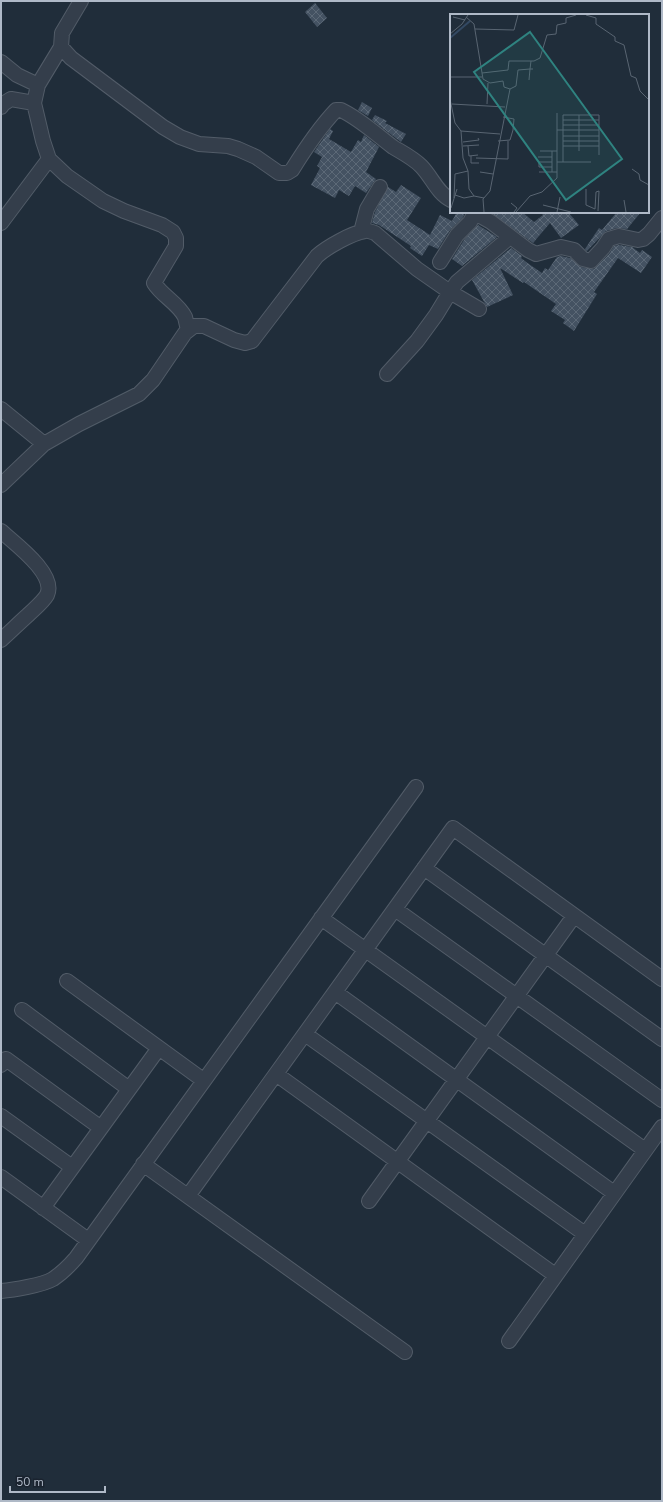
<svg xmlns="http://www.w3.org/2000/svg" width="663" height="1502" font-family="'Nunito Sans',sans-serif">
	<defs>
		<pattern id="building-cross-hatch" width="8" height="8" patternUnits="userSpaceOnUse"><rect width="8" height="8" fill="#445262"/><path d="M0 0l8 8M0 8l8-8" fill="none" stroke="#5c6977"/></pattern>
	</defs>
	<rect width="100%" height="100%" fill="#202d3a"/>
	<path fill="url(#building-cross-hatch)" d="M315,3l12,15 -10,9 -12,-15z
		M362,102l10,6 -4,8 -10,-6z
		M375,115l12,6 -2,2 21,11 -5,8 -29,-22z
		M330,129l3,2 -4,8 22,13 7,-12 3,2 3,-7 15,12 -13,25 10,7 -3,4 -7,10 -11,-7 -6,10 -10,-6 -4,8 -24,-13 9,-17 -3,-2 5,-9 -8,-5z
		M401,185l20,13 -14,22 23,15 10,-20 12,6 5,-9h8l-2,5 -13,13 -12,19 -9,-4 -7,11 -12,-8 1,-2 -32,-21 -7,-2 3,-11 13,-25 8,5z
		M490,212h32l12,10 9,-7 -2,-3h27l11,13 -18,13 -11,-15 -17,20z
		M617,212h24l-14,17 -10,-1 -11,3 -19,20 -2,-2 14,-21 3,2z
		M478,225l19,12 -35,29 -10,-7 12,-19z
		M619,245l13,2 8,6 2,-3 10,7 -11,16 -23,-15 -24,34 3,2 -23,37 -11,-8 2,-3 -14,-9 5,-7 -32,-22 -1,1 -23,-15 13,27 -26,12 -15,-27 39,-32 11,8 -1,2 5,4 16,11 3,-5 3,2 9,-13 4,-1 9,2 11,9 13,2 15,-15 5,-8z"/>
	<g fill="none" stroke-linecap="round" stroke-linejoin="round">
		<g stroke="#525c68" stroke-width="16">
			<path id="street" d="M81,1l-19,32 -1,14 -23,38 -4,18 9,38 6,18 18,17 36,25 21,10 38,14 11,7 3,6v8l-22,37c8,13 24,20 31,34 1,4 2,9 3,13
				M61,47l10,11 92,69 17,10 19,7 29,2 10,3 18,8 23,16h8l5,-3c13,-21 26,-41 44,-60h5c19,9 36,25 52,37 10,6 20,11 28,19 11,11 16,27 30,34
				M1,62l16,13 21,10
				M1,107l2,-3 8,-5 23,4
				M473,212l18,10 37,28 8,4 25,-7 13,3 9,9 8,2 12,-13 6,-9 10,-3 19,4 5,-1 6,-5 13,-16
				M1,223l48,-64
				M361,232l6,-23 13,-22
				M440,262l17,-27 13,-13 5,-9
				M387,374l30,-33 19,-26 14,-23 29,17
				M1,409l43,35
				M1,485l43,-41 35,-20 60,-30 14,-14 32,-47 9,-7h10l30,14 11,3 7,-2 65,-85c10,-9 35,-23 48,-25 4,-1 6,1 10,2l42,36 33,23 7,-10 53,-45
				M1,531c13,12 56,43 46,64 -4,7 -13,14 -19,20 -9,8 -18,17 -27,25
				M424,868l238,171
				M395,909l267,191
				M321,918l324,232
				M67,981l136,99
				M335,992l279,201
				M22,1010l107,79
				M305,1034l280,200
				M1,1065l5,-6 95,69
				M276,1074l279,201
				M1,1116l71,51
				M143,1164l262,188
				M1,1177l87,63
				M188,1196l265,-368 209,151
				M369,1201l205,-285
				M43,1208l116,-160
				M1,1291c12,-1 42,-6 52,-12 9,-6 16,-13 23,-21l340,-471
				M509,1341l153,-214"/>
		</g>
		<use href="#street" stroke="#343e4b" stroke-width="14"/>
	</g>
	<g transform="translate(450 14)">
		<rect width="199" height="199" fill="#202d3a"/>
		<path fill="none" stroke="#334963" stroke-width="2" d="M0,24l20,-17"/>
		<path fill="none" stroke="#596572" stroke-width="1" d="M136,1l10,3v6l19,13v4l9,4 7,31 5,2 4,13 9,9M3,3l12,3M16,3l8,7 9,55 7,4 13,-2 1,6 6,2M25,15l39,1 4,-15M0,20l12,-10 6,-9M32,59l26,-3 1,-9h25l6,-3 7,-23 9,-1 1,-9 9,-2v-5l10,-3M0,63h32M79,66l1,-11h3M0,85l5,24 6,8 2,27 5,13 1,18 5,7M2,90l53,3M37,90l1,-21M129,101v36M113,106h36M113,111h36M107,116h42M11,117l39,3M113,122h36M48,127l12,-1 3,-10 1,-11 -11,-2M113,127h36M13,128l16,-2 -1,-2M13,132l16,-1M18,132l1,10 9,-1M113,132h36M90,137h17M102,137v21M21,142v7h8M88,143h14M26,144l32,1v-18M102,148h-13v5h13M107,148h34M113,148v-47h36v40M182,155l7,5 1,6 9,5M30,158l13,2M89,158h18M136,175v16l9,4M5,181l9,3 10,-2 10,2M4,184l1,-24 13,-3M174,186l2,12M61,189l6,5 -3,4M93,191l28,7M1,194l6,-19M145,195l1,-17 3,-1 -1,20M34,198l-1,-13 7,-8 20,-102 6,-3 2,-16 12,-1 1,-8M66,198l14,-16 12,-4 15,-14v-65M107,198l3,-15"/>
		<path fill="#2f8380" fill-opacity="0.15" stroke="#2f8380" stroke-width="2" d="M80,18l92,127 -56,41 -92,-128z"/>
		<rect width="199" height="199" fill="none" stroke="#afb9c7" stroke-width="2"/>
	</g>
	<rect width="663" height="1502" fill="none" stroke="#afb9c7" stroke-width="4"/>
	<path d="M10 1486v6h95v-6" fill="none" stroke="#afb9c7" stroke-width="2"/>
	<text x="16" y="1486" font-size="12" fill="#afb9c7" stroke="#1a232f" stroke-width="3" paint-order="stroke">50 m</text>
</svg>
